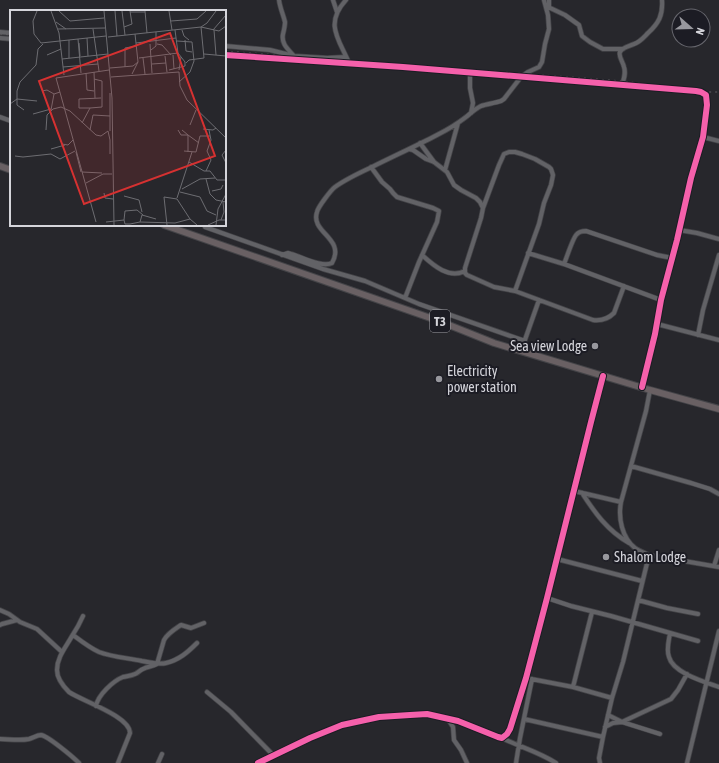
<svg xmlns="http://www.w3.org/2000/svg" width="719" height="763" font-family="'Asap Condensed',sans-serif">
	<rect width="100%" height="100%" fill="#27272c"/>
	<g fill="none" stroke-linecap="round" stroke-linejoin="round">
		<g stroke="#444448" stroke-width="5.5">
			<path id="minor" d="M279,0c1,8 4,14 6,22 0,4 -1,8 -2,12 -2,10 5,15 11,22
				M333,0l4,12
				M346,0c-22,24 -7,39 3,63
				M549,0v8
				M546,6l19,9 14,10 3,11 8,6 13,7h20
				M0,32l11,1
				M0,38l11,1
				M225,46l45,4 24,6 33,2 19,-1
				M225,55l178,12 293,24 5,1 5,3 1,10 -4,32 -12,41 -14,62 -16,60 -6,34 -13,53
				M470,72v16l3,15 -2,10
				M622,85c2,-6 4,-12 2,-18 -1,-5 -6,-11 -4,-15 2,-5 10,-6 14,-8 6,-2 10,-7 14,-11 11,-10 15,-18 14,-33
				M0,117l11,4
				M703,137l16,4
				M420,143l14,19
				M409,149l4,1 13,9 8,3 13,10 7,13 7,5 15,8 4,4 3,6 -2,10 -16,50v5l2,2 27,12 21,4 78,29c8,1 15,-1 21,-7l10,-27
				M371,167l11,15 8,7 3,4 4,4 36,11 6,3 -2,11 -18,40 -14,36
				M445,170l13,-47
				M483,208l16,-43 5,-11 5,-2h6l7,2 13,5 14,8 2,2 2,6 -2,10 -7,18 -5,21 -24,67
				M205,227l118,42 42,12 54,23 106,37
				M679,230l18,3 22,6
				M528,253l36,11 97,36
				M282,255l6,-2 3,1c11,3 31,14 41,9 14,-25 -22,-30 -15,-51 1,-5 14,-22 18,-25 11,-8 24,-14 37,-20 22,-11 44,-21 65,-32 10,-5 20,-11 29,-18 5,-4 9,-8 15,-11 6,-2 14,-3 20,-5l3,-2 17,-22 7,-5 11,-5 3,-5 3,-18 4,-15 -1,-14 -4,-15
				M422,255c12,11 27,24 43,16
				M564,264c3,-7 9,-27 13,-30 3,-3 6,-3 9,-3l71,24 15,3
				M657,324l62,16
				M698,335l5,-25 16,-55
				M521,351l18,-51
				M650,390l-4,21 -25,91c-3,16 1,36 14,46 4,3 10,5 14,7l70,12
				M631,466l60,17 19,6 9,5
				M574,491l47,11
				M582,493c13,20 25,37 47,50
				M557,559l85,22
				M714,566l5,-16
				M547,598l24,8 40,10 87,25
				M638,600l29,8 31,6
				M0,610l9,4 11,8 17,7 25,23
				M83,616c-3,7 -7,14 -11,20 -6,11 -15,21 -15,34 0,8 7,17 12,22 13,9 61,24 61,41l-12,30
				M0,625l2,-1 15,-4
				M670,633c-1,7 -4,17 -1,24 4,16 36,25 50,30
				M73,635c8,6 17,13 26,17 13,5 29,6 43,9 8,1 16,4 24,2 13,-3 22,-11 31,-20
				M526,678l47,9 39,11
				M573,687l19,-75
				M207,692l24,20 42,43
				M96,706c2,-11 17,-25 27,-29 4,-1 8,-1 12,-3 3,-1 5,-4 8,-5 5,-3 9,-2 14,-5l7,-24c4,-7 11,-11 17,-15l10,3 13,-5
				M608,715l14,7 38,12
				M448,719l5,8 1,13 7,10 6,13
				M524,719l79,18
				M605,727l8,-4 9,-1 49,-23 7,-9 9,-16
				M502,738c18,9 37,14 54,25
				M0,739c9,0 19,2 29,0 4,-1 8,-4 12,-4 7,1 32,22 38,28
				M158,763l4,-9
				M258,763l52,-25 32,-13 37,-8 31,-2 17,-1 31,7 40,16 4,1 5,-4 3,-5 16,-51 21,-80 44,-176 12,-46
				M516,763l4,-25 12,-59
				M600,763l-1,-5 4,-21 9,-39 11,-36 26,-107
				M687,763l32,-132"/>
		</g>
		<g stroke="#444448" stroke-width="8">
			<path id="highway" d="M0,166l11,4
				M164,225l275,96 55,22 156,47 69,19"/>
		</g>
		<use href="#minor" stroke="#626266" stroke-width="4"/>
		<use href="#highway" stroke="#696063" stroke-width="6"/>
		<path stroke="#616064" stroke-width="1" stroke-dasharray="2 4" stroke-linecap="butt" d="M0,34l11,1
			M225,51l398,30 83,11h13"/>
		<g stroke="#1c1c24" stroke-width="8">
			<path id="cycleway" d="M225,55l178,12 293,24 5,1 5,3 1,10 -4,32 -12,41 -14,62 -16,60 -6,34 -13,53
				M258,763l52,-25 32,-13 37,-8 31,-2 17,-1 31,7 40,16 4,1 5,-4 3,-5 16,-51 21,-80 44,-176 12,-46"/>
		</g>
		<use href="#cycleway" stroke="#f560ab" stroke-width="6"/>
	</g>
	<g fill="#98989e" stroke="#1c1c24" stroke-width="1.5">
		<circle cx="595" cy="346" r="4"/>
		<circle cx="439" cy="379" r="4"/>
		<circle cx="606" cy="557" r="4"/>
	</g>
	<g text-anchor="middle" dominant-baseline="central" stroke-width="4" stroke-linejoin="round" paint-order="stroke">
		<rect fill="#1c1c24" stroke="#9e9ea4" stroke-width="1" x="430" y="310" width="20" height="22" rx="3"/>
		<g font-size="13" font-weight="bold" fill="#d5d5db">
			<text x="440" y="321">T3</text>
		</g>
		<g font-size="14" fill="#d5d5db" stroke="#1c1c24" text-anchor="start">
			<text x="587" y="346" text-anchor="end">Sea view Lodge</text>
			<text x="447" y="371">Electricity<tspan x="447" dy="16">power station</tspan></text>
			<text x="614" y="557">Shalom Lodge</text>
		</g>
	</g>
	<g transform="translate(10 10)">
		<rect width="216" height="216" fill="#27272c"/>
		<path fill="none" stroke="#6d6d72" stroke-width="1" d="M27,1l-4,10 1,13 7,9 65,-7M41,1l8,22 5,42M49,1l11,10 34,-3M94,1l8,87 2,127M105,1l2,25M112,1l3,24M135,1l2,22M159,1l3,19M120,2h15M161,11l26,-2 9,-8M46,12l10,7M114,17l8,-3 -2,-13M191,17l18,4 7,-5M48,19l47,-1M83,19l6,42M172,20l2,6 5,4M203,20l13,-15M204,20l2,25M98,27l93,-10 6,-4 9,-12M77,28l1,18M68,29l3,34M59,30v18M175,30l1,11 6,1M167,31l15,1 2,19 -4,11 -11,10M69,33l1,13M126,33l40,-5M140,34l2,29M147,34l5,1 9,10M141,40l5,-4v-14M194,44l22,2M37,45l14,-6M163,45l1,14M155,46l2,16M129,48l39,-5 -3,-23M133,48l2,16M52,49l46,-5M176,53l3,-3 15,-2 -3,-31M142,54l14,-1M53,57l35,-3M115,57v-19l11,-2M100,58l23,-2 5,-4 -3,-28M159,60l16,-4v-4l-7,-9M169,60l2,-13M84,62l1,26M76,63l1,17 7,1M122,64l6,-12M101,67l68,-5 1,14 7,14 39,38M32,81l5,-1 7,4 6,-2M100,83v38M0,94l7,-5 20,2M80,98h-11v-9l22,-1M14,100l-7,-5v-14l3,-9 16,-17 2,-16 5,-5M41,100l3,-16M23,104l18,-5M72,113l8,-15 12,-1v-26l-8,-2M180,115l6,-15M193,119l10,1 3,-2M36,120l1,-15 6,-6 8,-2 9,4 26,24 5,1 7,-5 2,9M80,120l3,-15 17,1M168,120l3,5h7l11,8M172,120l6,5v17M100,130v14M52,134l6,1 5,-5M41,139l14,-4M216,140l-4,5 4,8M174,141l12,1 4,-16h10M66,142l5,20M5,146l8,1 28,-3 9,5 15,-8M179,152l15,9h6l7,9h9M196,161l5,-11 -4,-9 4,-11 -2,-10M72,162l20,1M196,169l4,15 6,6 10,2M76,173l17,-9h9M172,179l18,-10 15,-1M202,181l9,-2 2,-4M170,182l20,5 7,14 9,4M94,183l1,5 8,1M114,186l15,4 3,12M167,188l15,-46M114,210l1,4h5l10,-2 35,1 15,-4 7,6M211,210l3,-8 -1,-10M86,212l-40,-144 53,-8M96,212l18,-2 1,-9 12,-1 6,5M130,212l2,-7 14,4M157,215l-3,-28 13,2 13,20M198,215l11,-5h7M206,215l2,-16 8,-15"/>
		<path fill="#d63131" fill-opacity="0.15" stroke="#d63131" stroke-width="2" d="M160,23l45,123 -131,48 -45,-123z"/>
		<rect width="216" height="216" fill="none" stroke="#d5d5db" stroke-width="2"/>
	</g>
	<g transform="translate(691 28) rotate(110)"><circle r="19" fill="#1c1c24" stroke="#66666d"/>
	<path d="M0-3L7 15L0 10L-7 15Z" fill="#98989e"/>
	<text y="-6" font-size="11" font-weight="bold" text-anchor="middle" fill="#d5d5db">N</text>
	</g>
</svg>
